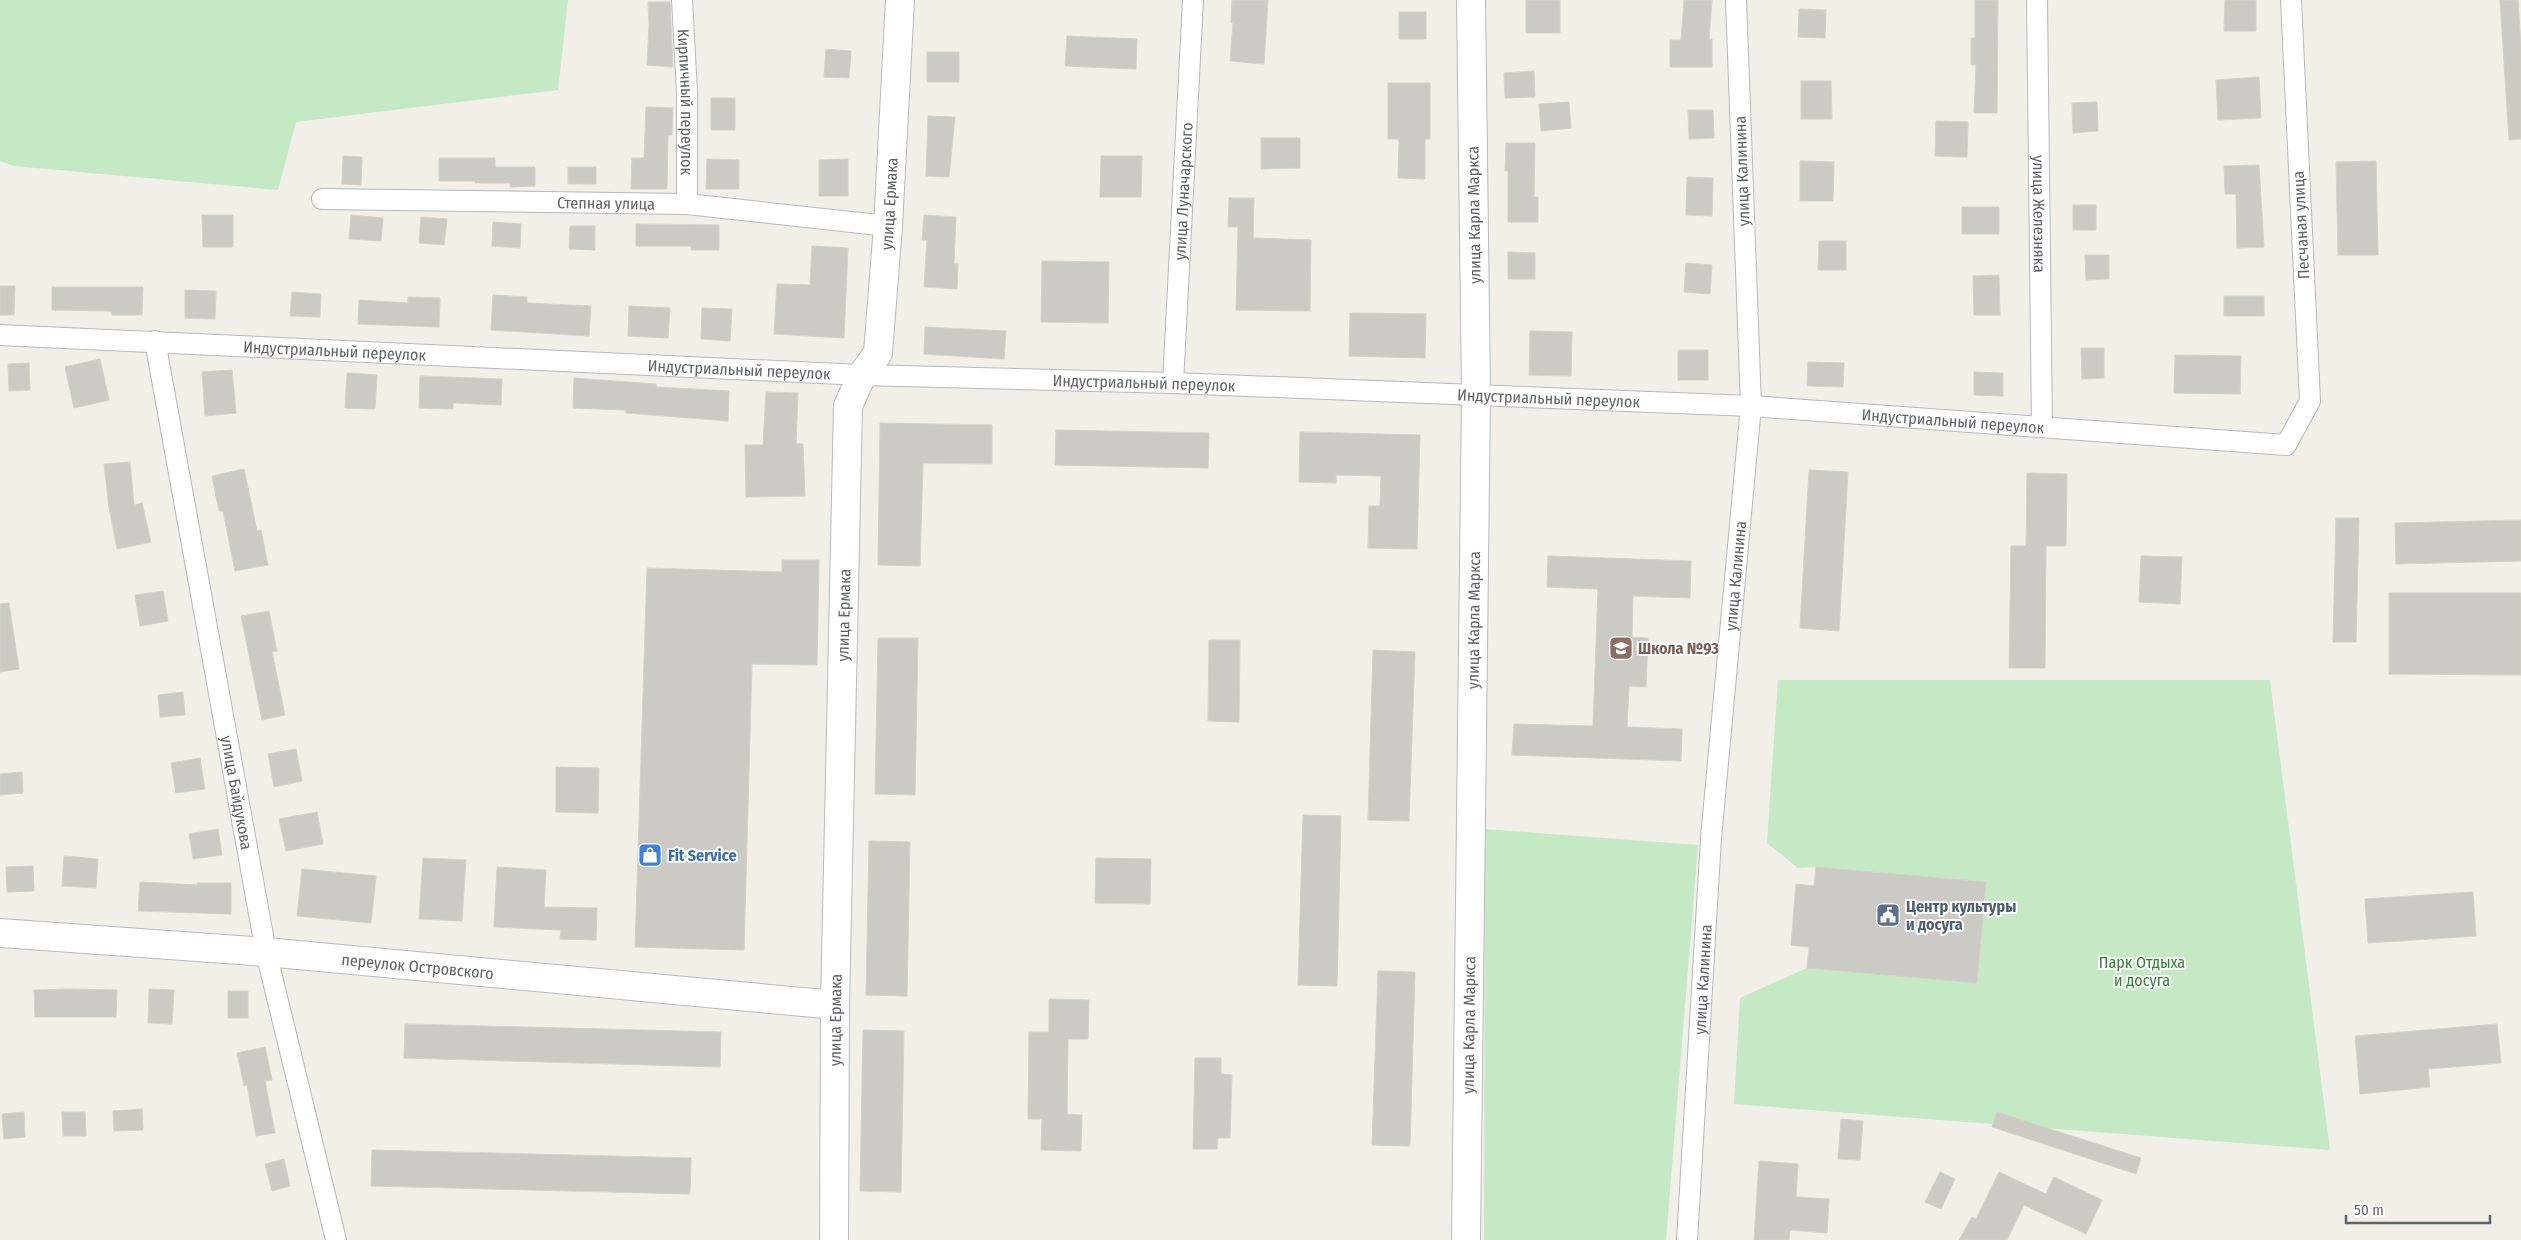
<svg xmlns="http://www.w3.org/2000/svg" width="2521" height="1240" font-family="'Fira Sans Condensed',sans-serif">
	<rect width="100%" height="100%" fill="#f1efe8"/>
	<path fill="#c5e8c5" d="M0,0h568l-10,90 -262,32 -18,68 -264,-24 -14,-5z
		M1778,680h492l60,470 -596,-46 6,-106 67,-30 170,14 8,-100 -169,-15 -18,1 -31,-25z
		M1485,829l213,16 -32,395h-182z"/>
	<path fill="#cccac5" stroke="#d6d1c6" d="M1232,0h36l-4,64 -34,-3 3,-38h-2z
		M1526,0h34v33h-34z
		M1684,0h28l-3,39h3v28h-42v-27h11z
		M1975,0h23l-1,113h-23l2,-48h-5v-27h4z
		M2225,0h31v31h-32z
		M2500,0h18l3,46v93l-12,1z
		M648,2h22l3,65 -26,-2 2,-39z
		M1799,9l27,1 -1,28 -27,-1z
		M1399,12h27v27h-27z
		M1067,36l70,3 -1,30 -71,-3z
		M826,49l25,2 -2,27 -25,-1z
		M927,52h32v30h-32z
		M1534,71l1,26 -30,1 -1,-25z
		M2259,77l2,41 -43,2 -2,-40z
		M1801,81h30l1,38h-31z
		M1388,83h42v56h-5v40l-27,-1 1,-39h-11z
		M711,98h24v32h-24z
		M1569,102l2,26 -30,3 -2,-27z
		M2097,102l1,29 -25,2 -1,-30z
		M646,107l27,1 -1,27h-4l-1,54h-36l1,-31h12z
		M1688,110h25l1,28 -25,1z
		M928,116l27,1 -6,60 -23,-1z
		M1936,121l32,1 -1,35 -32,-1z
		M1261,138h39v30l-39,1z
		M1506,143h29l-1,54h4v25h-30v-51h-3z
		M343,156l19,1 -1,28 -19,-1z
		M1101,156h41l-1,41h-41z
		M439,158h56v9h40v19l-25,1v-4h-35v-2h-36z
		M707,159l32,1v29h-33z
		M848,159v37h-29v-36z
		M1800,161l34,1 -1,39h-33z
		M2376,161l2,94h-40l-2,-93z
		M2259,165l5,82 -27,1 -1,-54h-11l-1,-28z
		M568,167h28v17h-28z
		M1687,177l26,1 -1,38 -26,-1z
		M1229,198h25l-1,40 58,2 -1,71 -74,-1 2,-83h-10z
		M2073,205h23v25h-23z
		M1962,207h37v27h-37z
		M202,215h31v32h-30z
		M351,215l32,3 -2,23 -32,-2z
		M924,215l32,2 -2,47h4l-1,25 -33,-2 3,-47h-5z
		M421,217l26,2 -3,26 -25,-2z
		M493,222l28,2 -1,24 -28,-2z
		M636,224l83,1v25h-28v-4h-55z
		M570,226h25v24l-26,-1z
		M1819,241h27v29h-28z
		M812,246l36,2 -4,90 -70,-4 3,-50 33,1z
		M1508,252l27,1v26h-27z
		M2085,255h24v24l-23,1z
		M1042,261l67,1 -1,61 -67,-1z
		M1686,263l26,2 -2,29 -26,-2z
		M1999,275l1,40h-26l-1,-39z
		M0,286h15l-1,29h-14z
		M52,287h91l-1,28h-30v-4l-60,-1z
		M185,290l31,1 -1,28 -30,-1z
		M292,292l29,2 -1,23 -30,-1z
		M493,295l34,2v6l64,3 -2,30 -98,-6z
		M2224,296h40v20h-40z
		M408,297l32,1 -1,29 -81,-3 1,-24 49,3z
		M629,306l41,2 -2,30 -40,-2z
		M702,308l30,1 -2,32 -29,-2z
		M1350,313l76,1 -1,44 -76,-2z
		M925,327l81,4 -2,28 -80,-5z
		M1530,331l42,1 -1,44 -42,-1z
		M2081,348h23v30l-22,1z
		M1678,350h30v30h-30z
		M2175,355l66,1 -1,38 -66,-1z
		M100,359l9,41 -35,8 -9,-41z
		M1808,362l36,1 -1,24 -36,-1z
		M29,363l1,27 -21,1 -1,-27z
		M232,370l4,43 -31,3 -3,-44z
		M1974,372l29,1v23l-29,-1z
		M347,373l30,2 -2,34 -30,-1z
		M420,376l82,3 -1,26 -48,-2v6l-34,-1z
		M574,378l82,6v3l73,4 -1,30 -102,-8v-3l-53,-2z
		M766,392l32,1 -2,51h7l2,52 -59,1 -1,-52h18z
		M880,423l112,2v39l-69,-1 -3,103 -42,-1z
		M1056,430l153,3 -1,35 -153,-3z
		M1300,432l120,3 -3,114 -49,-1 1,-42h11l1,-30 -45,-1v8l-37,-1z
		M130,462l4,43 8,-2 9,39 -34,7 -8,-41 -5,-44z
		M244,469l13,62 4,-1 7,35 -33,6 -12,-60h-4l-7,-35z
		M1809,470l39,2 -9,159 -39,-3z
		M2027,473l40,1 -1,72h-20l-1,122h-36l2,-122h15z
		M2336,518h23l-3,124h-23z
		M2521,520v41l-125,3 -1,-41z
		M1548,556l143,5 -1,37 -57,-2 -1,41 16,1 -2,49 -17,-1 -2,41 55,2 -1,32 -169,-6 2,-31 79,2 5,-137 -51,-2z
		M2141,556l41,1 -2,47 -41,-2z
		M782,560h37l-2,105 -65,-1 -8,286 -109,-3 12,-379 135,4z
		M163,591l5,30 -28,5 -5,-31z
		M2389,593h132v82l-132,-1z
		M9,603l10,66 -19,3v-68z
		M269,611l8,40 -5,1 13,63 -23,5 -21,-104z
		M878,638h40l-3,157 -40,-1z
		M1209,640h31l-1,82 -31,-1z
		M1373,650l42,2 -6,169 -41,-1z
		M183,692l2,23 -25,2 -2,-22z
		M296,749l6,32 -28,6 -6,-33z
		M200,758l5,31 -29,4 -5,-30z
		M556,767l43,1 -1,45 -42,-1z
		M22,772l1,21 -23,2v-21z
		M317,812l6,32 -37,7 -7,-32z
		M1303,815l38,1 -4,170 -39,-1z
		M218,829l4,26 -29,4 -4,-25z
		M869,841l41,1 -3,154 -41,-1z
		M64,856l34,3 -2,29 -34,-2z
		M423,858l43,2 -4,61 -43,-2z
		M1096,858l55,1 -1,45 -55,-1z
		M33,866l1,25 -27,1 -1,-25z
		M497,867l49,3 -2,37 53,1 -1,32 -36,-1 1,-9 -67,-3z
		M1816,867l170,15 -9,101 -170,-15 2,-21 -18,-2 5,-61 18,2z
		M302,869l74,7 -5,47 -74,-7z
		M140,882l58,3 -1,-2h34v31l-93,-3z
		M2473,892l3,44 -108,7 -3,-44z
		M1378,971l37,1 -5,174 -38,-1z
		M69,989l48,1 -1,27h-81l-1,-27z
		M149,989l25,1 -2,34 -24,-1z
		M228,991h20v27h-20z
		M1049,999l40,1 -1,39h-20l-1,75 15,1 -1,36 -40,-1 1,-31h-14l1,-87h20z
		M405,1024l316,8 -1,35 -316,-9z
		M2497,1024l4,39 -73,6 2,18 -70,7 -5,-58z
		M863,1030l41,1 -3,161 -41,-1z
		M265,1047l7,33 -7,1 10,52 -19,3 -9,-51 -3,1 -7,-33z
		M1195,1058h26v16l11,1 -2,63h-12l-1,11h-24z
		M142,1109l1,21 -29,1 -1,-20z
		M24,1112l1,25 -21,2 -2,-25z
		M62,1112h23l1,24h-23z
		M1997,1112l144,46 -5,16 -144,-47z
		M1841,1119l22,2 -3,39 -22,-1z
		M372,1150l319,8 -1,36 -319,-8z
		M284,1159l6,27 -18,5 -7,-27z
		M1759,1161l39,3 -2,33 33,2 -2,34 -37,-3 -1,10h-35z
		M1940,1172l15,7 -14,30 -16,-7z
		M1999,1172l47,22 8,-17 48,23 -16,34 -62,-29 -17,35h-48l13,-23 4,2z"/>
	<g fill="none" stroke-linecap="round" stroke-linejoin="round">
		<g stroke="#b5b8bc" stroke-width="22">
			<g id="street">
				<path id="s1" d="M682,0l5,92v112"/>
				<path id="s2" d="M2037,0l5,427"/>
				<path id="s3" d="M322,199l365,5 201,22"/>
				<path id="s4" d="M0,335l862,40 311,8 578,23 535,39 24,-44 -19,-401"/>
				<path id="s5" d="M155,341l111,611 70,288"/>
				<path id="s6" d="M1173,383l20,-383"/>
				<path id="s7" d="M1687,1240l24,-402 40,-432 -15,-406"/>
			</g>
		</g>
		<g stroke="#b6babf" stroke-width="30">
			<g id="secondary">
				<path id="s8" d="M0,933l266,19 569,53"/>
				<path id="s9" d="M834,1240l1,-235 13,-599 14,-31 16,-22 10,-127 12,-226"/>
				<path id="s10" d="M1466,1240l10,-846 -5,-394"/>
			</g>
		</g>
		<use href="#street" stroke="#fff" stroke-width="20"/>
		<use href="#secondary" stroke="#fff" stroke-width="28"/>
	</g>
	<defs>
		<g id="school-square" transform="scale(1.25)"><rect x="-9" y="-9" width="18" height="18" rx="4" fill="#8d6e63" stroke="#fff"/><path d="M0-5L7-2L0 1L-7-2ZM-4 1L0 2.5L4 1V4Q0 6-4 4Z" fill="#fff"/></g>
		<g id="shop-square" transform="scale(1.25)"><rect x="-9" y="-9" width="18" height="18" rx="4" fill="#3f7fe0" stroke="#fff"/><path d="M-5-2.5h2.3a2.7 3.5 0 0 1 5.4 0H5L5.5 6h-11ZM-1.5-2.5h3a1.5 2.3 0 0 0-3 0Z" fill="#fff"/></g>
		<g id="civic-square" transform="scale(1.25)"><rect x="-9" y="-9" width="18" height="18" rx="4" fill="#5c6f8a" stroke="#fff"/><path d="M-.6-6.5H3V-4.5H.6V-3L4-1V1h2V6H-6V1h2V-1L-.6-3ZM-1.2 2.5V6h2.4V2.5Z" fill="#fff"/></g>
	</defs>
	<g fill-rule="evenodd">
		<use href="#school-square" x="1621" y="648"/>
		<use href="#shop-square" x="650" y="855"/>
		<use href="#civic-square" x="1888" y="915"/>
	</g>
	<g text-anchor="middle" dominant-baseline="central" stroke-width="4" stroke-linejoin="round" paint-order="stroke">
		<g font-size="16" fill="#5f6368" stroke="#fff">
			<text stroke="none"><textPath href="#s1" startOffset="102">Кирпичный переулок</textPath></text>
			<text transform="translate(1742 171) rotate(-92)">улица Калинина</text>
			<text stroke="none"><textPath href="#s6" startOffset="192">улица Луначарского</textPath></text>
			<text stroke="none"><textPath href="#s3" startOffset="284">Степная улица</textPath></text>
			<text stroke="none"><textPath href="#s9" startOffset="1045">улица Ермака</textPath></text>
			<text stroke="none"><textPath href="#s2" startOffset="214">улица Железняка</textPath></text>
			<text transform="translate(1474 215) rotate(-91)">улица Карла Маркса</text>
			<text transform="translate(2301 225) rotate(-93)">Песчаная улица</text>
			<text stroke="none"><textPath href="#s4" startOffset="335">Индустриальный переулок</textPath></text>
			<text stroke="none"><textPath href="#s4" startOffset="740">Индустриальный переулок</textPath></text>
			<text stroke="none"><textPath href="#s4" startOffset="1145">Индустриальный переулок</textPath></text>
			<text stroke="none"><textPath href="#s4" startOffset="1550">Индустриальный переулок</textPath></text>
			<text stroke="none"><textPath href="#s4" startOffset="1955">Индустриальный переулок</textPath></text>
			<text stroke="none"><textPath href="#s7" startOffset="666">улица Калинина</textPath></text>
			<text stroke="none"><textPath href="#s9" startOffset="625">улица Ермака</textPath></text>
			<text stroke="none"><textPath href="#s10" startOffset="620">улица Карла Маркса</textPath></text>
			<text stroke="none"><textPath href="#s5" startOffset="459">улица Байдукова</textPath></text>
			<text stroke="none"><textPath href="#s8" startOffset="419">переулок Островского</textPath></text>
			<text stroke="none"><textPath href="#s7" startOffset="261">улица Калинина</textPath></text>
			<text stroke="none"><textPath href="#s9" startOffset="220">улица Ермака</textPath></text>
			<text stroke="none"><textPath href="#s10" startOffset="215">улица Карла Маркса</textPath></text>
		</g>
		<g font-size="16" font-weight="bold" fill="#785e54" stroke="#fff" text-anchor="start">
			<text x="1638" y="648">Школа №93</text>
		</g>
		<g font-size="16" font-weight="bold" fill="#366cbe" stroke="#fff" text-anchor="start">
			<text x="668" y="855">Fit Service</text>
		</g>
		<g font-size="16" font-weight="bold" fill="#4e5e75" stroke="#fff" text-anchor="start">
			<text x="1906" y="906">Центр культуры<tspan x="1906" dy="18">и досуга</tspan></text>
		</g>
		<g font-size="16" fill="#348238" stroke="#fff">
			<text x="2142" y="962">Парк Отдыха<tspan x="2142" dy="18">и досуга</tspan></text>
		</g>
	</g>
	<path d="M2346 1215v8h144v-8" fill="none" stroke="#5f6368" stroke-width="2.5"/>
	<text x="2354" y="1215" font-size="15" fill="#5f6368" stroke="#ffffff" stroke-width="4" paint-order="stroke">50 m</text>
</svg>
